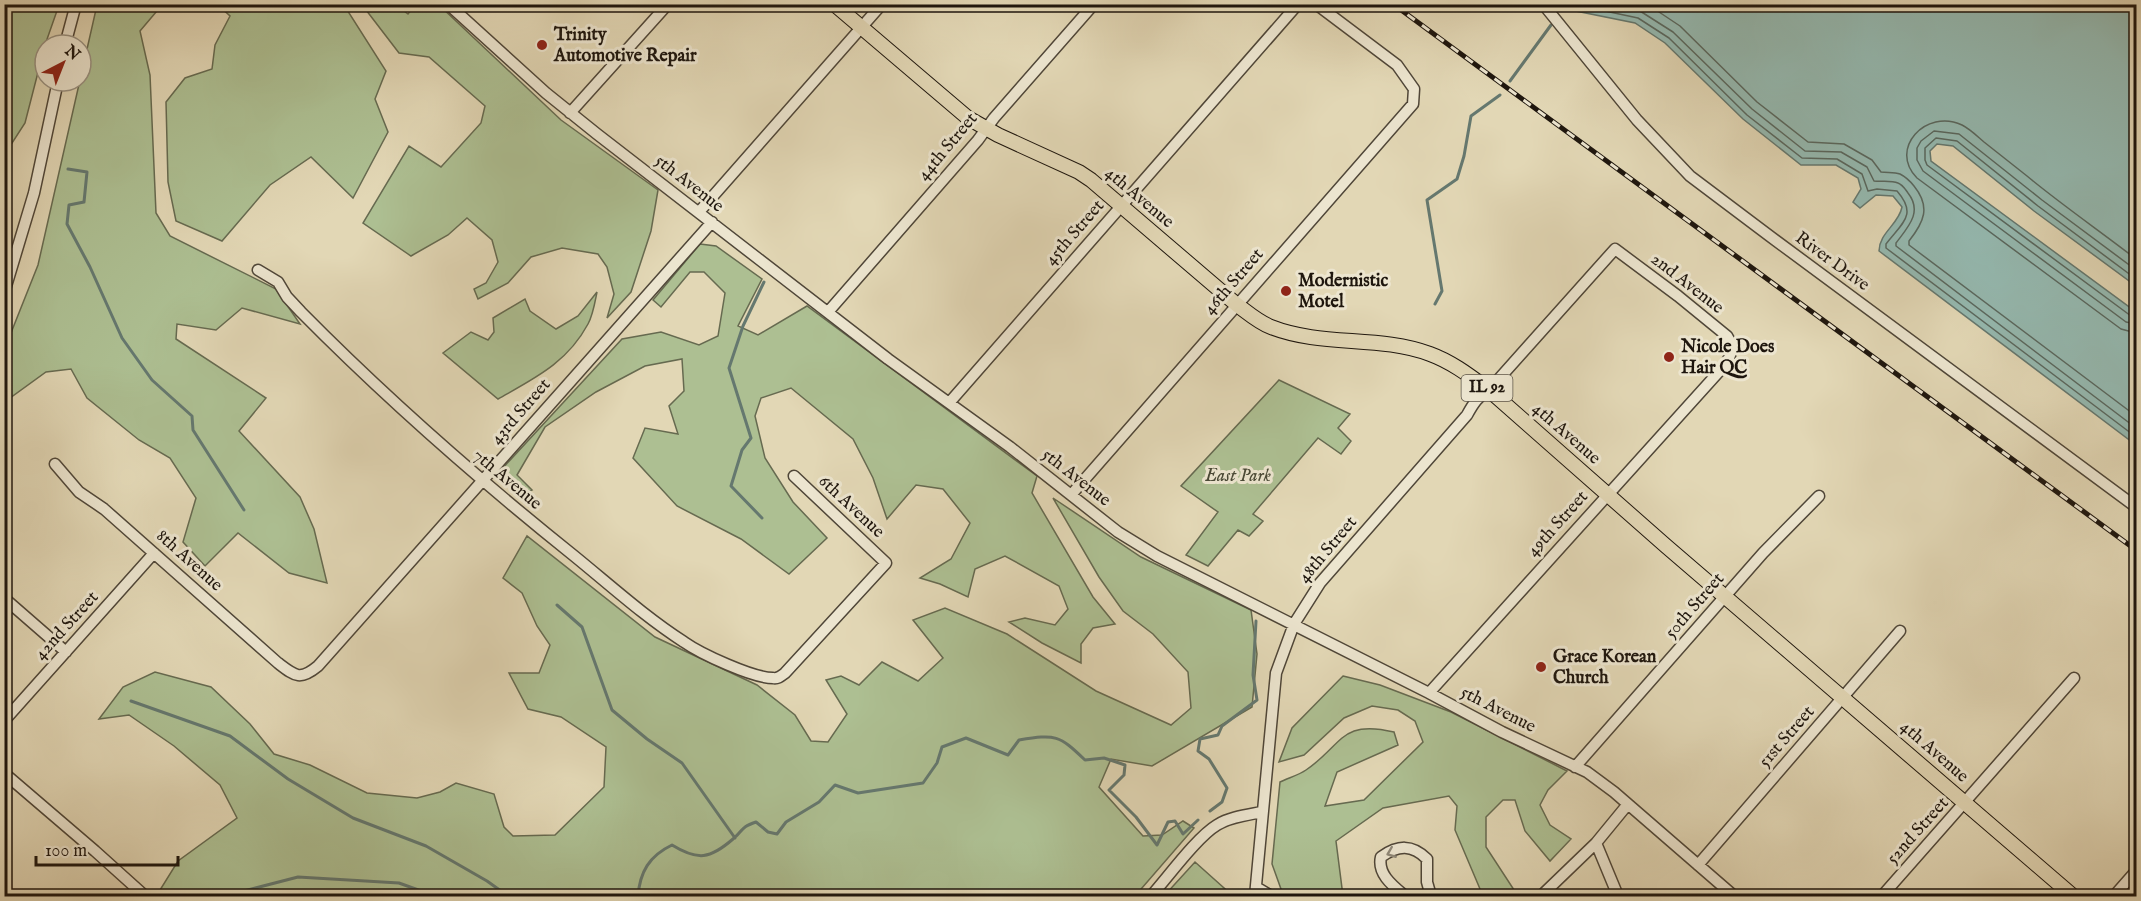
<svg xmlns="http://www.w3.org/2000/svg" width="2141" height="901" font-family="'IM FELL English',serif">
	<rect width="100%" height="100%" fill="#e2d7b5"/>
	<filter id="stains"><feTurbulence type="fractalNoise" baseFrequency=".00333" numOctaves="4"/><feColorMatrix values="0 0 0 0 .2 0 0 0 0 .09 0 0 0 0 .02 0 0 0 .5 -.17"/></filter>
	<radialGradient id="worn" r=".72"><stop offset=".6" stop-color="#630" stop-opacity="0"/><stop offset="1" stop-color="#630" stop-opacity=".3"/></radialGradient>
	<path fill="#adbf92" stroke="#666a50" stroke-width="1.5" d="M5,4l54,1 -14,40 -20,78 -20,31z
		M97,5h65l-22,26 10,44 6,138 14,23 106,53 24,35 -58,-16 -26,22 -39,-6 -1,15 90,59 -27,33 61,66 14,32 13,54 -38,-10 -51,-40 -33,33 -22,-24 13,-44 -26,-40 -31,-18 -52,-42 -16,-29 -25,3 -40,29 -1,3v-56l33,-83z
		M218,5h126l42,66 -11,28 13,33 -35,66 -42,-41 -41,28 -48,56 -46,-20 -8,-39 -2,-80 19,-24 27,-9 3,-24 15,-29z
		M364,5h32l12,9 7,-9h24l122,115 97,70 -7,41 -20,61 -24,26 7,-24 -7,-27 -9,-13 -36,-6 -31,9 -23,26 -30,16 -4,-10 12,-6 12,-21 -6,-22 -25,-22 -19,17 -37,21 -48,-33 46,-77 32,21 40,-44 4,-17 -56,-49 -30,-4 -36,-47z
		M700,244l16,2 46,33 -24,47 20,9 49,-29 230,170 -5,17 61,104 22,27 -22,4 -12,16v19l-39,-20 -33,-21 16,-4 30,7 13,-16 -9,-23 -54,-30 -30,13 -7,28 -28,-13 -20,-6 31,-19 19,-36 -27,-34 -27,-4 -29,34 -14,-41 -20,-39 -62,-51 -30,10 -6,18 10,42 28,44 34,36 -38,36 -48,-35 -64,-33 -44,-48 12,-30 33,6 -9,-28 15,-15 -2,-32 -37,7 -49,26 -51,35 -28,48 15,15 -12,5 -20,-24 122,-132 39,-7 38,13 19,-9 7,-43 -21,-21h-14l-29,35 -8,-7z
		M597,292c-2,10 -4,23 -9,32 -21,39 -53,54 -90,75l-55,-46 28,-21 17,8 6,-8 -1,-14 32,-19 5,12 26,18 22,-13z
		M1279,380l71,34 -12,14 13,13 -10,13 -23,-16 -65,76 10,7 -14,15 -11,-6 -30,36 -22,-11 32,-43 -37,-26z
		M1053,498l88,59 110,53 6,44 -5,53 -100,59 -41,-7 -12,28 44,49 19,-1 21,-14 11,7 -59,68h-157l-19,-4 -3,4h-785l-11,-6 18,-29 59,-43 -17,-33 -46,-39 -45,-31 -30,4 24,-32 32,-15 56,15 39,37 24,30 36,11 57,28 50,5 23,-6 16,-9 38,11 10,33 9,9 42,-1 49,-48 2,-40 -45,-30 -33,-8 -19,-36h30l11,-28 -13,-19 -15,-33 -19,-15 24,-42 128,101 102,48 38,30 16,26 17,1 19,-28 -21,-34 15,-4 18,9 23,-23 36,19 25,-23 -30,-38 32,-12 62,26 89,57 75,34 20,-17 -3,-36 -35,-38 -30,-23 -24,-34z
		M1343,676l37,9 71,27 116,59 -19,19 -8,15 10,20 21,14 -21,22 -25,-30 -10,-31h-12l-17,17v30l32,49h-35l-28,-66 2,-24 -8,-10 -66,12 -47,33 7,55h-55l-7,-7 -9,-25 8,-82c8,-4 19,-7 26,-12 37,-25 34,-51 88,-38l4,13 -61,27 -12,34 39,-6 59,-58 -8,-21 -17,-11 -26,-4 -28,12 -40,37 -25,7 13,-34z
		M1195,862l38,34h-69z"/>
	<path fill="#95b9b0" stroke="#65786f" stroke-width="1.5" d="M1564,5h572v281l-102,-75 -81,-65 -16,-2 -7,7 1,10 205,151v133l-257,-194c0,-18 20,-27 23,-44l-9,-11 -17,-1 -16,13 -7,-6 8,-13 -3,-11 -22,-13h-35l-58,-46 -78,-76 -30,-20 -69,-14z"/>
	<g fill="none" stroke-linecap="round" stroke-linejoin="round">
		<path stroke="#5a685f" stroke-width="1.5" d="M1572,4l66,14 31,20 78,77 55,43 35,1 25,15 6,17 9,-2 20,2c21,24 5,32 -11,53v4l250,189
			M1610,4l30,7 33,21 79,77 53,42 36,1 26,15 7,14c7,1 17,-1 24,2 5,2 7,6 10,10 15,19 0,34 -12,50v3l240,182
			M1647,4l33,22 77,76 51,40 36,2 28,16 9,12c6,1 13,0 19,2 6,3 10,7 14,12 17,21 10,36 -5,55v4l227,171
			M2136,259c-36,-28 -74,-54 -109,-83 -14,-11 -29,-23 -43,-34 -7,-6 -14,-13 -22,-17 -36,-17 -74,24 -45,53l204,151 15,4
			M2136,270l-94,-70 -83,-66 -25,-3 -13,10 -4,7v12l6,11 203,151 10,2
			M2136,279l-98,-73 -81,-65 -21,-3 -11,10v12l2,5 204,151 5,1"/>
		<path stroke="#65786f" stroke-width="3" d="M1510,81l41,-56
			M68,169l19,3 -3,30 -15,3 -2,19 23,43 32,71 30,42 40,36 1,14 51,80
			M1435,304l7,-13 -15,-91 30,-21 7,-23 7,-40 29,-21
			M762,518l-31,-32 11,-36 9,-12 -22,-70 14,-42 21,-44
			M557,605l25,22 30,83 35,29 35,24 53,75
			M131,701l99,35 58,43 65,39 73,28 61,35 21,15
			M1210,811l12,-9 5,-14 -18,-29 -11,-8 2,-12 18,-4 4,-9 35,-26 -4,-25 3,-54
			M244,891l54,-14 101,6 36,13
			M518,896l8,-1 8,1
			M638,896c2,-24 11,-40 34,-51 26,16 38,14 61,-6 12,-10 6,-11 23,-17l12,10 9,2 9,-12 33,-20 16,-17 23,8 65,-10 14,-20 5,-16 24,-9 42,17 11,-15c37,-6 40,-5 66,20l19,-2 21,7 -1,10 -15,15 27,27 21,28 11,-23 7,-1 8,13 15,-14"/>
		<g stroke="#4f4638" stroke-width="13">
			<path id="minor" d="M448,4l98,89 51,41 291,225 122,88 108,85 39,24 272,137 73,39 85,40 27,20 120,104
				M1543,4l94,116 53,56 81,61 365,270
				M65,45l11,-41
				M570,113l98,-109
				M699,212l183,-208
				M258,270l20,12 9,15 14,15c86,87 176,166 272,243 37,30 72,62 111,87 17,12 69,36 89,36 5,1 8,-2 12,-5l101,-110 -92,-87
				M4,293l30,-100 24,-112
				M828,312l150,-172 16,-22 100,-114
				M949,403l349,-399
				M55,464l24,28 25,17 174,154c17,13 22,18 40,3l394,-444
				M1071,495l342,-391 1,-15 -17,-24 -81,-61
				M4,598l62,54
				M4,721l150,-168
				M1575,767l188,-214 56,-57
				M4,773l91,78 50,45
				M1596,843l22,53
				M1698,865l202,-234
				M1256,887l15,9
				M1151,896c17,-19 46,-59 66,-71 13,-8 30,-10 45,-13
				M1255,896l21,-223 18,-49 26,-41 147,-168c6,-11 11,-19 22,-25l126,-141 63,47 49,40c7,11 5,18 -2,29l-296,328
				M1405,896c-12,-10 -28,-22 -24,-39 17,-12 31,-13 46,2v23l4,14
				M1541,896l55,-53 32,-39
				M1882,896l192,-218
				M2114,896l22,-25"/>
		</g>
		<g stroke="#1e160e" stroke-width="16">
			<path id="major" d="M834,4l134,114 30,17 81,37 12,8 145,124c11,8 22,18 35,23 51,20 108,8 159,27 22,8 40,22 59,36l177,156 407,350"/>
		</g>
		<use href="#minor" stroke="#ece5cf" stroke-width="10"/>
		<use href="#major" stroke="#e2d7b5" stroke-width="14"/>
		<g stroke="#1e160e" stroke-width="5">
			<path id="rail" d="M1393,4l743,546"/>
		</g>
		<use href="#rail" stroke="#ece5cf" stroke-width="3" stroke-dasharray="9" stroke-linecap="butt"/>
	</g>
	<defs><path id="oneway-chevron" d="M-2-3.5L2.5 0L-2 3.5" fill="none" stroke-width="1.6" stroke-linecap="round" stroke-linejoin="round" transform="scale(1.5)"/></defs>
	<use stroke="#8f8878" href="#oneway-chevron" transform="translate(1391 853) rotate(158)"/>
	<g fill="#8f2418" stroke="#ece5cf" stroke-width="2">
		<circle cx="542" cy="45" r="6"/>
		<circle cx="1286" cy="291" r="6"/>
		<circle cx="1669" cy="357" r="6"/>
		<circle cx="1541" cy="667" r="6"/>
	</g>
	<g text-anchor="middle" dominant-baseline="central" stroke-width="6" stroke-linejoin="round" paint-order="stroke">
		<rect fill="#ece5cf" stroke="#5c5448" stroke-width="1.5" x="1461.5" y="375" width="51" height="26" rx="4.5"/>
		<g font-size="16" font-weight="bold" fill="#1e160e">
			<text x="1487" y="388">IL 92</text>
		</g>
		<g font-size="18" font-weight="bold" fill="#1e160e" stroke="#ece5cf" text-anchor="start">
			<text x="554" y="35">Trinity<tspan x="554" dy="21">Automotive Repair</tspan></text>
			<text x="1298" y="281">Modernistic<tspan x="1298" dy="21">Motel</tspan></text>
			<text x="1681" y="347">Nicole Does<tspan x="1681" dy="21">Hair QC</tspan></text>
			<text x="1553" y="657">Grace Korean<tspan x="1553" dy="21">Church</tspan></text>
		</g>
		<g font-size="18" fill="#1e160e" stroke="#ece5cf">
			<text transform="translate(948 147) rotate(-50)">44th Street</text>
			<text transform="translate(689 184) rotate(38)">5th Avenue</text>
			<text transform="translate(1139 198) rotate(40)">4th Avenue</text>
			<text transform="translate(1075 233) rotate(-49)">45th Street</text>
			<text transform="translate(1832 262) rotate(36)">River Drive</text>
			<text transform="translate(1234 282) rotate(-49)">46th Street</text>
			<text transform="translate(1687 284) rotate(38)">2nd Avenue</text>
			<text transform="translate(521 412) rotate(-49)">43rd Street</text>
			<text transform="translate(1566 434) rotate(41)">4th Avenue</text>
			<text transform="translate(1076 478) rotate(38)">5th Avenue</text>
			<text transform="translate(507 480) rotate(40)">7th Avenue</text>
			<text transform="translate(851 507) rotate(43)">6th Avenue</text>
			<text transform="translate(1558 524) rotate(-48)">49th Street</text>
			<text transform="translate(1328 550) rotate(-50)">48th Street</text>
			<text transform="translate(189 561) rotate(42)">8th Avenue</text>
			<text transform="translate(1695 606) rotate(-49)">50th Street</text>
			<text transform="translate(67 626) rotate(-48)">42nd Street</text>
			<text transform="translate(1498 710) rotate(27)">5th Avenue</text>
			<text transform="translate(1787 737) rotate(-49)">51st Street</text>
			<text transform="translate(1934 752) rotate(41)">4th Avenue</text>
			<text transform="translate(1918 831) rotate(-48)">52nd Street</text>
		</g>
		<g font-size="18" font-style="italic" fill="#494936" stroke="#ece5cf">
			<text x="1238" y="476">East Park</text>
		</g>
	</g>
	<rect width="2141" height="901" fill="none" stroke="#e2d7b5" stroke-width="24"/>
	<rect x="6" y="6" width="2129" height="889" fill="none" stroke="#1e160e" stroke-width="3"/>
	<rect x="12" y="12" width="2117" height="877" fill="none" stroke="#1e160e" stroke-width="1.5"/>
	<g transform="translate(63 63) rotate(42)"><circle r="28" fill="#ece5cf" stroke="#9a9282" stroke-width="1.5"/>
	<path d="M0-4.5L10 22L0 15L-10 22Z" fill="#8f2418"/>
	<text y="-9" font-size="16" font-weight="bold" text-anchor="middle" fill="#1e160e">N</text>
	</g>
	<path d="M36 856v9h142v-9" fill="none" stroke="#1e160e" stroke-width="3"/>
	<text x="45" y="856" font-size="18" fill="#1e160e" stroke="#ece5cf" stroke-width="4.5" paint-order="stroke">100 m</text>
	<rect width="100%" height="100%" filter="url(#stains)"/>
	<rect width="100%" height="100%" fill="url(#worn)"/>
</svg>
